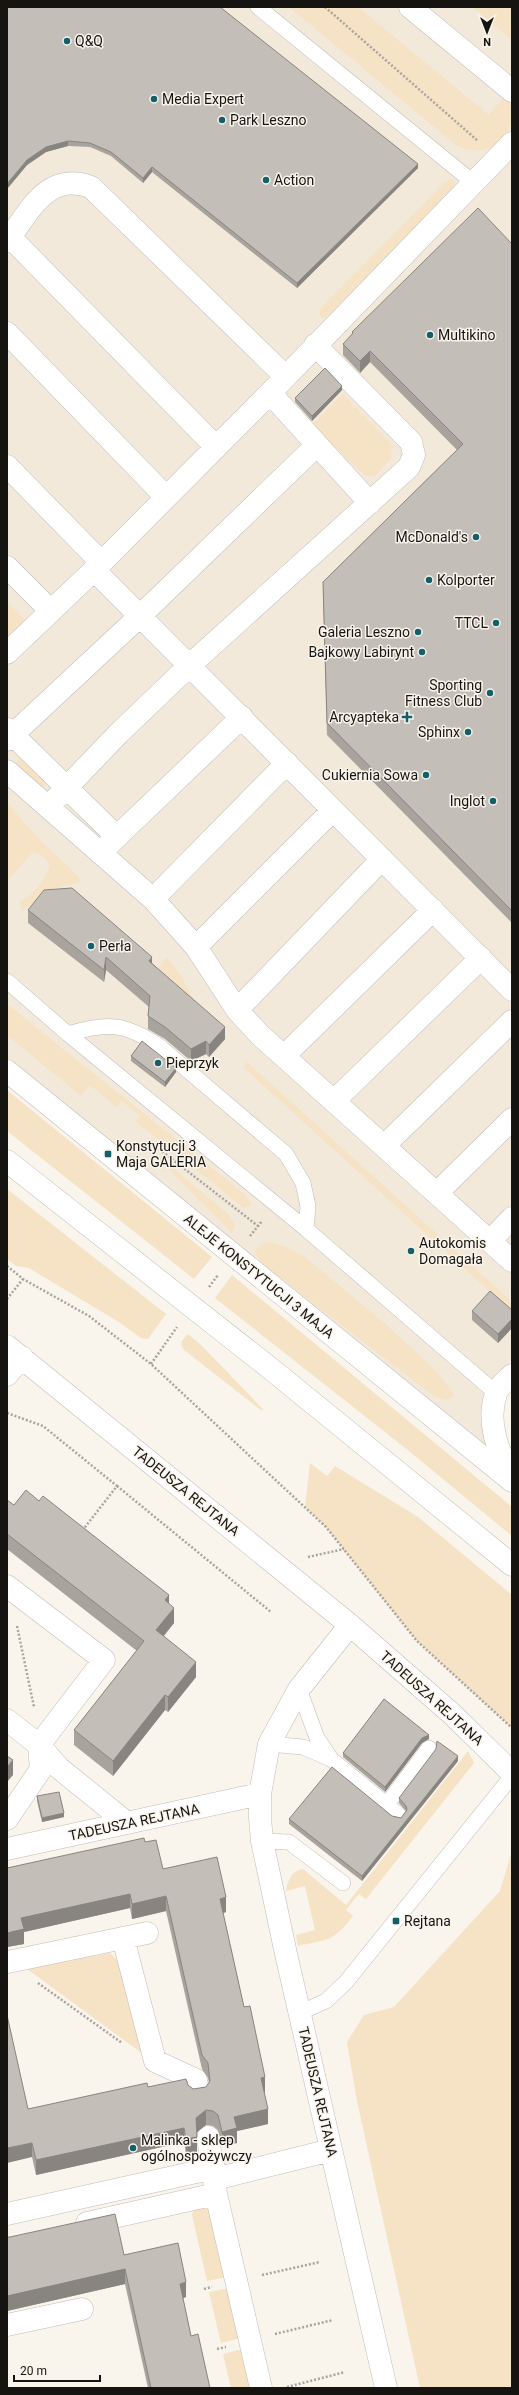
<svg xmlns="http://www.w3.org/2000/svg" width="519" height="2395" font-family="Roboto,sans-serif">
	<rect width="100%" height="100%" fill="#f9f4ec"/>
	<path fill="#f2e9db" d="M7,7h505v1350l-16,36 7,67 -496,-389z"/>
	<path fill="#f6e2c4" d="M289,7h69l131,108 17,-20c13,17 4,45 -16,53 -11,5 -22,2 -33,-2z
		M472,7h40v33z
		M452,179l3,4 -1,4 -128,131h-5l-2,-8 127,-129z
		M343,394l49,51 -1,13 -17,19 -10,-2 -52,-50z
		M7,602l26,26 -26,25z
		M22,756l26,26 -7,7 -26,-25z
		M7,803l34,38 37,35 2,6 -25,6 -33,23 -2,-9c15,-8 23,-21 30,-35 -3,-10 -8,-13 -18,-14l-25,28z
		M167,957l14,19 18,33 -41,-41z
		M7,1004l240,192 4,9 -7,3 -109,-87 5,-5 -18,-15 -5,6 -27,-22 -9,11 -74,-61z
		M247,1062l262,237 3,4v9l-269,-245z
		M7,1090l205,167 -18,22 -187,-148z
		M155,1153l74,62 6,9 -3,9 -78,-79z
		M7,1189l159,125 -18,25 -7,-1 -22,-16 -90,-54 -13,-2 -9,-7z
		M269,1242l18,5 18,10c25,21 144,116 149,139l-8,4 -12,-4 -168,-129 -6,-4 -5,-12 5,-6z
		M232,1275l280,232v29l-103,-85 -194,-153z
		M188,1334l13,11 62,64 -1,2 -79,-62 -2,-7z
		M310,1463l17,13 8,-10 83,51 94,78v133l-95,-87 -91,-114 -21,-20z
		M468,1751l6,12 -108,136 -7,-5 -13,16 7,6c-20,26 -24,23 -55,30l-2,-11 19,-5 -10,-44 -19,5c2,-11 5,-20 17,-22l43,36z
		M512,1851v537h-92l-63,-287 -10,-59 17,-27 30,-8 106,-116z
		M110,1953l11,11 22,90 -116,-85z
		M208,2206l19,71 -20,4 -15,-66 2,-7z
		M229,2288l12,50 -20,5 -12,-51z
		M243,2349l9,39h-21l-8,-34z"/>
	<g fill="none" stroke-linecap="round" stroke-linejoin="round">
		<g stroke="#c1bcb5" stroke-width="16">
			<path id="lane" d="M258,7l216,176
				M7,981l61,53 238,195 190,164
				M68,1034c39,-12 57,-11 91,12l127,108 17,29 5,23 -2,23
				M299,1689l18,49 14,21
				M269,1744l34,3 28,12 67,55
				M387,1804l42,-56
				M262,1841l27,1 54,41
				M299,2013l27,-12 20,-19 166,-206"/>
		</g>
		<g stroke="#c1bcb5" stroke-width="23">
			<path id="street" d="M410,7l102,84
				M10,237l206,210
				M7,241c23,-30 40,-70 84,-54l194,189
				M7,333l159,164
				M270,393l100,110
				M7,466l94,96
				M7,567l44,44
				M94,570l418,420
				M7,653l87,-83 176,-177 242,-250
				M7,729l110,108
				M7,740l133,-124 177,-171
				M7,771l146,128 43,48 41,63 23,25 252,226
				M48,807l69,-72 73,-70 219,-198 5,-12 -3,-13 -96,-97
				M100,853l142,-136
				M153,899l134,-136
				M196,947l137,-137
				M237,1010l145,-151
				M284,1056l149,-146
				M334,1101l147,-143
				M384,1146l128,-125
				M437,1193l75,-74
				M490,1241l22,-23
				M7,1346l343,279 102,89 60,59
				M7,1375l15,-18
				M512,1375c-5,5 -14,12 -16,19 -10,28 2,58 16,83
				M7,1586l97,74 -65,85 2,24 -34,50
				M350,1625l-51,64 -30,55 -9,50v24l2,23 24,113 100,434
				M7,1720l32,25 20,23 68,55
				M7,1849l253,-55
				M123,1938l32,123 41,19 2,12
				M8,1962l139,-29
				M208,2137l8,57 45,194
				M215,2179l116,-29
				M7,2214l207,-46
				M87,2223l129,-29
				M7,2325l75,-16"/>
		</g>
		<g stroke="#c1bcb5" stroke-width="23">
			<path id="secondary" d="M7,1071l505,410
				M7,1161l264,208 241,196"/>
		</g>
		<path stroke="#a8a49e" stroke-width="2.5" stroke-dasharray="2 2" stroke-linecap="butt" d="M325,7l153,134
			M159,1149l99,77
			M250,1236l12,-15
			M7,1266l16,13 66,37 62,48 175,163 91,114 95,87
			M209,1287l9,-12
			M7,1299l16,-20
			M151,1364l26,-37
			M7,1413l36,13 74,60 -35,45
			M117,1486l154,126
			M308,1557l36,-8
			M17,1626l17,81
			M38,1983l84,60
			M262,2275l58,-13
			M204,2289l8,-2
			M275,2334l58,-14
			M217,2349l9,-2
			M287,2387l58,-15"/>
		<use href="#lane" stroke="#fff" stroke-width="15"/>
		<use href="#street" stroke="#fff" stroke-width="22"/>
		<use href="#secondary" stroke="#fff" stroke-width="22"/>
	</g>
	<path fill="#a8a39d" d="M7,7l411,161 -121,120 -145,-116 -9,11 -32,-27 -21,-9 -22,-1 -22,6 -19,13 -20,24z
		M512,244v679l-185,-188 -4,-142v-11l134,-132 -87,-88 -10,11 -17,-18v-11l9,-9v-3z
		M342,390l-30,31 -17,-19v-4z
		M28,910l124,53 73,76 -16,18 -3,-3 -15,7 -26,-22 -17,-10v-13l1,-9 -43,-37 -2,12 -76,-59z
		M131,1056l45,16 -11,15 -34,-26z
		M512,1310v18l-14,15 -26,-23v-9z
		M7,1500l7,5 155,99 5,19 -11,13 33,41 -28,35 -3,-2 -52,66 -39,-31v-15l63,-79 -130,-102z
		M429,1739l-7,4 -37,49 -42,-35v-4z
		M458,1761l-96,120 -73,-57v-5l103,-3 9,2 5,-7 -7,-8v-5z
		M37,1796l27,21 -22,5 -5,-21z
		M145,1842l18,27 63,43 -3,1 21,94 21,85h-1l4,32 -31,7v12l-15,3 -4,-16 -5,-4 -7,-1 -9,7v20l-11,2 -2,-12 -148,33 -4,-18 -4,-48 120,-22 40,-2 5,4 13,-2 3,-4 -1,-5 -6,-9 -36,-158 -34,8 -2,-11 -106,24v12l-17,3v-79z
		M7,2237l117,18 62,42 -3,1 8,38 19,52h-62l-23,-104 -118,27z"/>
	<path fill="#888580" d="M68,141v5l-22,6 -19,13 -20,24v-5l20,-24 19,-13z
		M418,164v4l-121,120v-5z
		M152,167v5l-9,11v-5z
		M370,351v11l-10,11v-12z
		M342,386v4l-30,31v-5z
		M106,957v13l-2,12v-12z
		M152,957v13l-3,-9z
		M225,1027v12l-16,18v-12z
		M206,1041v13l-15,7v-12z
		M176,1068v4l-11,15v-5z
		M512,1319v9l-14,15v-9z
		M169,1595v15l-4,-10z
		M174,1608v15l-18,23v-16z
		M196,1662v15l-28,35v-15z
		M165,1695v15l-52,66v-15z
		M429,1735v4l-7,4 -37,49v-5l37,-49z
		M458,1756v5l-96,120v-5z
		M13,1760v15l-6,7v-15z
		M64,1813v4l-22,5v-4z
		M130,1894v14l-106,24v12l-17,3v-14l14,-15z
		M166,1896v15l-34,8v-15z
		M226,1897v15l-6,2v-15z
		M265,2077v15l-4,1v-15z
		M268,2109v15l-31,7v12l-15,3v-14l12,-15z
		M206,2110v15l-10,8v-15z
		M184,2128v14l-148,33v-15z
		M197,2137v15l-11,2v-15z
		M32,2143v14l-25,6v-15z
		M125,2269v15l-118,27v-15z
		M186,2282v15l-6,2v-15z"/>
	<path fill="#c3beb7" stroke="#888580" d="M7,7h213l198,157 -121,119 -145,-116 -9,11 -32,-26 -21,-9 -22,-2 -22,6 -19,13 -20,24z
		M478,208l34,36v667l-185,-188 -4,-141 140,-138 -93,-93 -10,10 -17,-17 10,-11 -1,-1z
		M325,368l17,18 -30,30 -17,-18z
		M72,888l80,69 -3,4 76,66 -16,18 -3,-4 -15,8 -26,-22 -17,-11 2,-20 -44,-39 -2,13 -76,-60 16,-20z
		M142,1041l34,27 -11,14 -34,-26z
		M490,1291l22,19v9l-14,15 -26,-23z
		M26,1490l13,11 4,-5 126,99 -4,5 9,8 -18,22 40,32 -28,35 -3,-2 -52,66 -39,-31 70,-89 -137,-107v-34l7,5z
		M384,1699l45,36 -7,3 -37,49 -42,-34z
		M437,1741l21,15 -96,120 -73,-57 43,-52 60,49 9,2 6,-8 -1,-4 -7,-8 37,-49z
		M7,1756l6,4 -6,7z
		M59,1792l5,21 -22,5 -5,-22z
		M144,1838l1,4 11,-2 7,29 54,-12 9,40 -6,2 24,108 6,-1 15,71 -4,1 7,31 -34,8 3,11 -15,4 -4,-17 -5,-4 -7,-1 -10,8 1,19 -11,2 -2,-11 -148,32 -4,-17 -25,5v-133l21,94 119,-26 1,4 38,-8 2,6 5,4 13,-2 4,-6 -2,-18 -6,-8 -36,-159 -34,8 -2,-10 -109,24 3,11 -17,4v-65z
		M115,2214l9,41 54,-12 8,39 -6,2 11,52 7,-2 12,54h-59l-26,-119 -118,27v-59h3z"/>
	<g fill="#12616a" stroke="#f9f4ec" stroke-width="1.5">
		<circle cx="67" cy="41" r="4"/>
		<circle cx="154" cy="99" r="4"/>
		<circle cx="222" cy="120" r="4"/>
		<circle cx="266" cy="180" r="4"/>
		<circle cx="430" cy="335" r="4"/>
		<circle cx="476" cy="537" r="4"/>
		<circle cx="429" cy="580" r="4"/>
		<circle cx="496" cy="623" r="4"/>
		<circle cx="418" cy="632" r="4"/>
		<circle cx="422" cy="652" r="4"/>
		<circle cx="490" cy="693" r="4"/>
		<path d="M405 711h4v4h4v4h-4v4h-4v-4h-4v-4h4z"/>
		<circle cx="468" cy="732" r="4"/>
		<circle cx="426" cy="775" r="4"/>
		<circle cx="493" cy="801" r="4"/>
		<circle cx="91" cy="946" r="4"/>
		<circle cx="158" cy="1063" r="4"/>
		<rect x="104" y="1150" width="8" height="8" rx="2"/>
		<circle cx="411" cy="1251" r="4"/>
		<rect x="392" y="1917" width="8" height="8" rx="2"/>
		<circle cx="133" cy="2148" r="4"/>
	</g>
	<g text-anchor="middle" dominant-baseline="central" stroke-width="3" stroke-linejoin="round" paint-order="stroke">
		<g font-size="14" fill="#161411" stroke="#f9f4ec" text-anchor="start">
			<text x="75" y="41">Q&amp;Q</text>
			<text x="162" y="99">Media Expert</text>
			<text x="230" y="120">Park Leszno</text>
			<text x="274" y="180">Action</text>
			<text x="438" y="335">Multikino</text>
			<text x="468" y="537" text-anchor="end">McDonald's</text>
			<text x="437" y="580">Kolporter</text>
			<text x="488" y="623" text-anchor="end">TTCL</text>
			<text x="410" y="632" text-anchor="end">Galeria Leszno</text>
			<text x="414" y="652" text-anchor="end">Bajkowy Labirynt</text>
			<text x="482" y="685" text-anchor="end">Sporting<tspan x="482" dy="16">Fitness Club</tspan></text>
			<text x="399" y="717" text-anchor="end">Arcyapteka</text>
			<text x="460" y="732" text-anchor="end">Sphinx</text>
			<text x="418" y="775" text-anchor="end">Cukiernia Sowa</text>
			<text x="485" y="801" text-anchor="end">Inglot</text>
			<text x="99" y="946">Perła</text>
			<text x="166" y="1063">Pieprzyk</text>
			<text x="116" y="1146">Konstytucji 3<tspan x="116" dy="16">Maja GALERIA</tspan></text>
			<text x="419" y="1243">Autokomis<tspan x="419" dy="16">Domagała</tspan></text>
			<text x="404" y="1921">Rejtana</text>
			<text x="141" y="2140">Malinka - sklep<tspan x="141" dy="16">ogólnospożywczy</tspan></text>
		</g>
		<g font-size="14" fill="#161411" stroke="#f9f4ec">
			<text transform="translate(259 1276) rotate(39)">ALEJE KONSTYTUCJI 3 MAJA</text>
			<text transform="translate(186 1491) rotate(39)">TADEUSZA REJTANA</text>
			<text transform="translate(432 1698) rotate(42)">TADEUSZA REJTANA</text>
			<text transform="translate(134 1822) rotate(-12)">TADEUSZA REJTANA</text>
			<text transform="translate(318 2092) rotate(77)">TADEUSZA REJTANA</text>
		</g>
	</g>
	<rect width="519" height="2395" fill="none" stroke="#161411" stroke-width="16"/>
	<g transform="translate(487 32) rotate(180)" stroke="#f9f4ec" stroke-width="3" paint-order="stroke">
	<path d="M0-3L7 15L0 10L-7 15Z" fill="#161411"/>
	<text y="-6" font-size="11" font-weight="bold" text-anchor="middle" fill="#161411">N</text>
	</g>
	<path d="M14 2375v6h86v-6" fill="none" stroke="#161411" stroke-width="2"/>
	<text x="20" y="2375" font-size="12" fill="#161411" stroke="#f9f4ec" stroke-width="3" paint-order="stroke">20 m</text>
</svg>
